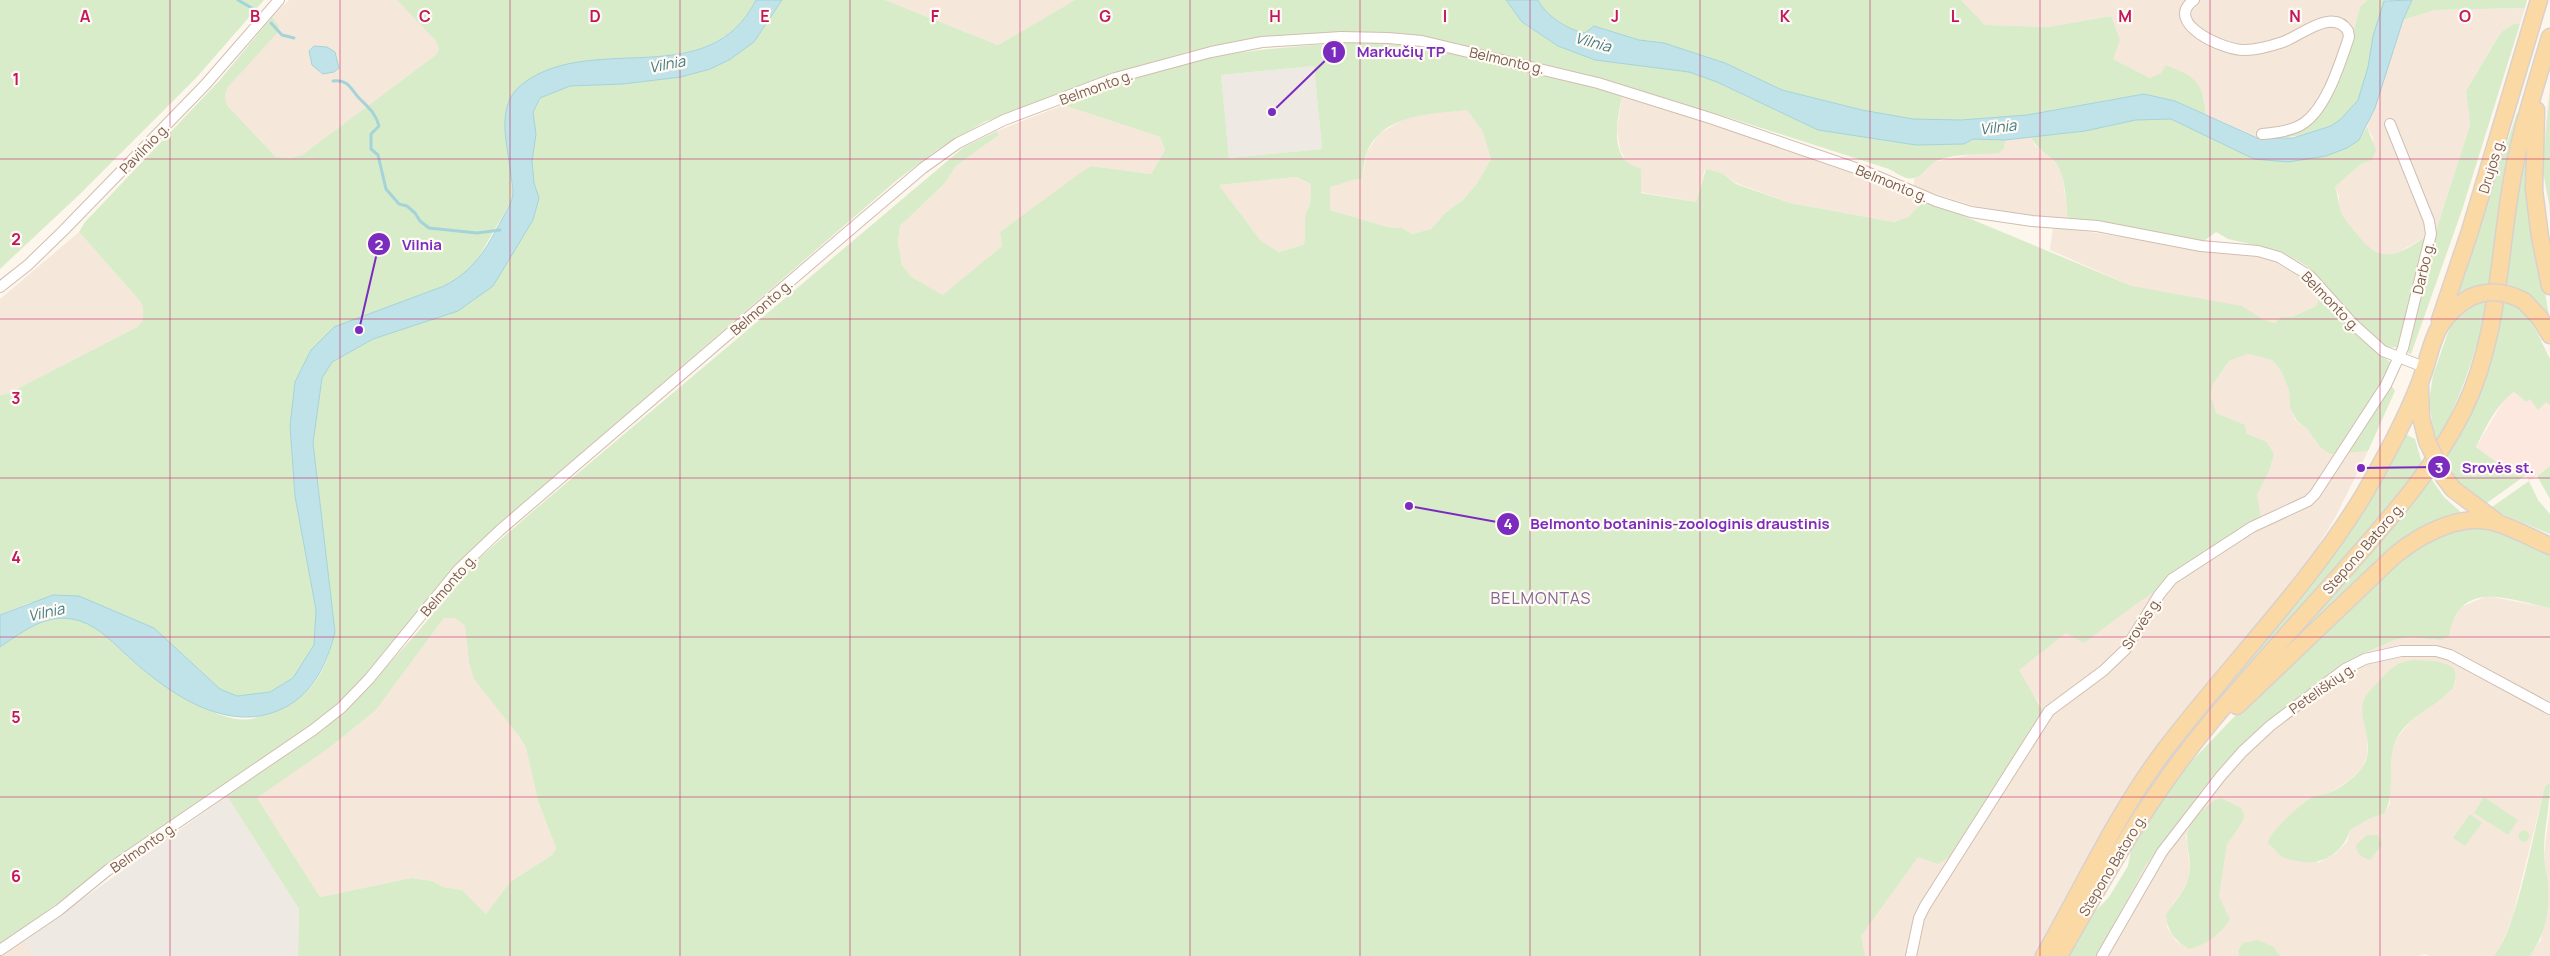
<svg xmlns="http://www.w3.org/2000/svg" width="2550" height="956" font-family="Manrope,sans-serif">
	<rect width="100%" height="100%" fill="#fdf6ec"/>
	<path fill="#f5e8da" fill-rule="evenodd" d="M289,0h108l40,41 2,8 -2,5 -135,101 -11,3 -15,-1 -49,-52 -2,-9 3,-9 51,-61 -7,-9z
		M885,0h190l-77,45z
		M1961,0h406l-7,7 -10,38 -20,50 -42,37 -31,6 -51,-23 -2,-18 -43,-24 -11,5 -37,-19 -2,-43 -63,11 -63,-2z
		M2525,8l-5,16h-6l-13,8 -35,59 4,34 -35,109 -7,4 -3,-1 -26,15 -14,4 -19,-9 -11,-16 -9,-8 -7,-16v-11l-4,-9 26,-23 11,-4 1,-22 -6,-11 36,-107 32,-10z
		M2550,85v133l-6,-77z
		M1622,95l115,37 188,68 -17,17 -14,5 -104,-19 -54,-20 -14,-10 -17,-4 -9,33 -55,-10 -21,-43 -3,-19z
		M1063,105l97,32 5,13 -14,24 -60,-8 -11,7 -7,10 -125,110 -5,2 -32,-17 -9,-13 -4,-23 2,-16 44,-42 12,-18 43,-31 -2,-4z
		M1467,109l15,21 9,29 -14,24 -13,16 -19,14 -14,16 -19,5 -10,-6 -14,-1 -58,-17v-23l8,-2 8,-5 16,-1 5,-27 12,-18 25,-15 23,-6z
		M2031,137l4,9 11,5 16,21 6,47 -61,-6 -33,-7 -60,-19v-8l10,-7 9,-10 71,-14 1,-8z
		M1295,177l16,7 -1,20 -5,11v25l-2,5 -24,7 -18,-11 -42,-56z
		M2053,226l143,23 51,4 29,7 33,20 12,13 -5,13 -24,11h-11l-5,6 -144,-37 -82,-36z
		M79,232l61,69 3,7v13l-6,6 -130,67 -7,1v-96z
		M2250,353l22,7 9,11 8,19 1,18 6,13 12,9 12,17 20,5 28,-1 -33,67 -27,44 -70,87 -202,307h-182l-2,-30 189,-221 -24,-33 -1,-5 241,-172 13,-26 4,-15 -7,-12 -48,-21 -6,-15 -2,-10 2,-12 16,-23 6,-4z
		M2487,596l63,12v175l-5,3 -32,129 -14,36 -5,5h-65l-3,-2 -8,2h-138l-6,-9 -36,4 1,5h-142l49,-91 68,-91 26,-27 69,-56 45,-33 40,-18 16,-3 31,3 20,-33zM2455,672l1,10 -6,9 -40,31 -13,16 -6,17 -2,15 1,34 -6,10 -13,4 -21,12 -3,12 -12,12 -17,9 -11,-63 24,-8 19,-12 12,-12 5,-13 1,-21 -5,-26v-8zM2243,821l-16,24 -8,52 2,7 6,8 -38,37 -13,-8 -9,-14 5,-22 10,-13 6,-13 2,-10 -4,-34z
		M444,618h11l10,8 4,36 57,86 12,53 18,47 -4,7 -42,27 -24,32 -24,-24 -19,-3 -11,-6 -21,-3 -91,19 -64,-99 77,-53 43,-35z
		M2550,807v149h-20l11,-16 7,-55 -4,-30z
		M25,940l9,16h-33z"/>
	<path fill="#fde8e0" d="M2514,392l12,10 4,-4 4,4 12,-1 4,4v61l-21,15 -3,-6 -7,-6 -6,6 -12,-1 -5,-4 4,-4 -24,-19 28,-47z"/>
	<path fill="#efe9e4" d="M1314,66l8,83 -93,9 -8,-83z
		M227,796l72,113 -1,47h-264l-9,-16z"/>
	<path fill="#d8ecc9" fill-rule="evenodd" d="M0,0h264l-67,77 -117,117 -80,75z
		M397,0h359c-31,60 -90,55 -150,60 -9,1 -21,1 -30,3 -12,4 -58,41 -71,51l8,84 -39,67 -15,13 -15,8 -110,41 -44,99 5,70 21,114 -2,35 -21,33 -23,14 -33,4 -17,-7 -66,-61 -75,-32 -50,7 -29,12v-220l7,-1 130,-67 6,-6v-13l-3,-7 -61,-69 6,-10 134,-141 53,-64 7,9 -2,7 -49,54 -3,9 2,9 49,52 15,1 11,-3 135,-101 2,-5 -3,-8z
		M782,0h103l113,45 77,-45h431l16,22 36,24 37,14 94,12 28,10 101,48 98,15 48,-1 9,-5 32,1 -1,8 -5,5c-20,2 -45,0 -63,8 -8,4 -12,15 -22,17 -8,3 -18,-6 -25,-9l-162,-52 -174,-50 -113,-27 -40,-7h-37l-118,7 -58,12 -49,15 -154,55 -46,27 -41,31 -390,337 -45,42 -72,91 -36,39 -27,25 -28,21 -162,109 -137,102v-299c25,-17 48,-35 80,-26 18,5 32,21 45,33 26,23 90,71 126,65 9,-2 19,-9 28,-13 8,-4 20,-7 27,-14 17,-16 24,-38 29,-60l-22,-189 9,-65 10,-16 41,-23 85,-28 63,-74 12,-17 6,-22 -5,-15 -2,-23 4,-26 -3,-22 7,-14 30,-12 53,-2 58,-7 29,-8 44,-27z
		M1538,0h423l24,25 63,2 63,-11 9,24 -7,19 37,19 11,-5 5,-8c29,12 37,16 40,50l-31,-14 -31,-7 -117,21 -66,5 -48,-1 -51,-9 -80,-20 -57,-27 -61,-20 -25,-3 -44,-14 -10,7c-17,-3 -39,-17 -47,-33z
		M2367,0h18c-6,13 -8,30 -12,44 -3,16 -6,34 -11,49 -17,43 -66,45 -105,45l31,-6 19,-7 43,-80 10,-38z
		M2412,0h115l-2,8 -90,2 -32,10z
		M2514,24h6l-58,186 -51,144 -3,-1 27,-119 35,-109 -4,-34 35,-59z
		M1354,42c91,2 180,29 268,53 -3,19 -12,51 5,67 3,3 10,5 14,7v24l55,9 10,-33 16,4 14,11 54,19 104,19 14,-5 17,-17 207,86 110,20 20,13 13,4 6,-6h11l24,-11 5,-13 35,42 34,27 -5,14 10,15 -27,60 -38,3 -10,-7 -12,-17 -11,-9 -7,-13 -1,-18 -8,-19 -9,-11 -14,-4 -11,-2 -18,7 -16,23 -2,12 5,17 29,12 1,8 21,9 7,12 -4,15 -13,26 4,25 -125,84 -52,39 -18,-10 -47,37 24,41 -94,146 -11,7 -20,-7 -57,79 4,20h-1567l1,-47 -72,-113 96,-66 34,-31 59,-65 61,-74 55,-48 432,-365 33,-16 2,4 -43,31 -12,18 -44,42 -2,16 4,23 9,12 32,18 59,-49 -2,-14 80,-59 11,-7 60,8 14,-24 -5,-13 -97,-32c48,-18 96,-38 146,-47 48,-10 97,-12 145,-16zM1314,66l8,83 -93,9 -8,-83zM1467,110l15,20 9,29 -14,24 -13,16 -19,14 -14,16 -19,5 -10,-6 -14,-1 -58,-17v-23c14,-3 16,-7 32,-8 1,-9 2,-19 5,-27 17,-39 65,-38 100,-42zM1296,177l15,7 -1,20 -5,11v25l-2,5 -24,7 -18,-11 -42,-56zM444,618h11l10,8 4,36 5,17 44,56 8,13 12,53 18,47 -4,7 -42,27 -24,32 -24,-24 -19,-3 -11,-6 -21,-3 -91,19 -63,-99 76,-53 43,-35z
		M2550,94v113c-6,-26 -10,-49 -6,-76l1,13z
		M2517,113h3l-27,171 -22,4 -16,9z
		M2172,119l82,40 105,-19 8,-13 9,23 -4,10 -11,4 -26,23c3,7 3,15 5,22 4,12 10,16 17,25 23,31 40,22 68,3l3,1 -29,109 -15,1 -31,-30 -46,-52 -27,-15 -52,-12 -12,-7 -12,9 -94,-18 -42,-4c-3,-18 -1,-42 -13,-57 -8,-10 -19,-13 -24,-25l54,-6 51,-11z
		M2526,143v35l24,144 -24,-27 -22,-11z
		M2489,299c-12,52 -28,98 -53,146l-7,-43 4,-27 18,-51 11,-13z
		M2502,300l18,8 10,10 20,41v46l-4,-3 -8,8 -8,-11 -4,3 -12,-10c-19,14 -28,35 -38,55l24,18 -4,5 5,4 4,-5 8,6 6,-6 7,6 -42,30 -29,-24 -12,-21z
		M2405,434l10,5 7,24 -22,34 -220,250 -4,-2z
		M2550,466v33l-13,-23z
		M2430,477l14,20 20,18 -28,8 -171,148z
		M2529,481l9,19 12,14v20l-61,-25z
		M2475,527l16,3 59,22v56c-42,-8 -90,-31 -101,28l-8,4 -31,-3 -16,3 -40,18 -45,33 -69,56 -26,27 -68,91 -49,91h-32l18,-32 26,-27 19,-31 5,-26 22,-34 33,-41 44,-46 172,-163 39,-24z
		M2414,660c10,1 25,0 34,5 11,4 9,19 2,26 -16,17 -43,26 -54,49 -11,25 1,53 -12,74l-13,4 -21,12c-7,23 -28,37 -53,31 -4,-1 -11,-2 -15,-4 -5,-4 -9,-10 -14,-14 0,-10 32,-38 41,-44 7,-4 15,-4 22,-7 11,-5 23,-14 30,-23 17,-23 -3,-47 2,-67 2,-8 11,-15 16,-21 11,-13 18,-19 35,-21z
		M2550,783c0,23 -6,46 -6,69 0,10 3,21 4,31 2,28 -2,50 -18,73h-36c22,-23 42,-134 51,-170z
		M2484,797l34,23 -10,15 -34,-22z
		M2221,798l20,10 3,6 -1,7 -16,24 -8,52 11,22c-9,15 -24,26 -41,30 -15,-9 -21,-17 -23,-34 7,-12 18,-22 22,-36 8,-27 -13,-41 11,-65 7,-7 12,-13 22,-16z
		M2470,814l12,9 -17,23 -12,-8z
		M2518.5 836a5.5 5.5 0 1 1 11 0a5.5 5.5 0 1 1-11 0Z
		M2367,835h11l4,10 -12,15c-8,-3 -13,-5 -14,-15z
		M2258,940l16,7 6,9h-41l-1,-5 5,-8z"/>
	<path fill="#bfe3e8" stroke="#a5d3da" d="M756,0h26l-28,42 -25,18 -19,9 -29,8 -58,7 -53,2 -30,12 -7,14 3,22 -4,27 2,22 5,15 -6,22 -40,66 -35,25 -85,28 -41,23 -10,16 -9,65 22,189c-8,33 -24,66 -58,79 -52,21 -107,-17 -146,-52 -15,-13 -31,-32 -51,-38 -31,-10 -55,9 -80,26v-32l53,-20 26,1 75,32 66,61 17,7 33,-4 23,-14 21,-33 2,-35 -21,-114 -5,-70 5,-44 16,-32 23,-23 110,-41c31,-16 42,-37 58,-67 3,-6 8,-13 10,-20 2,-6 0,-16 -1,-23 -3,-32 -18,-72 14,-94 70,-50 184,11 231,-82z
		M1506,0h32c8,16 30,30 47,33l9,-7 45,14 25,3 61,20 57,27 80,20 51,9 48,1 66,-5 117,-21 31,7 82,37h36l38,-12 10,-7 17,-19 10,-33 5,-31 11,-35 28,-1 -9,20 -28,88 -16,32 -12,8 -21,8 -38,6 -34,-3 -83,-40 -35,1 -51,11 -80,9 -32,-1 -9,5 -48,1 -98,-15 -101,-48 -28,-10 -94,-12 -37,-14 -36,-24z
		M314,46l13,1 8,5 4,16 -5,4 -11,2 -11,-9 -3,-14z"/>
	<g fill="none" stroke-linecap="round" stroke-linejoin="round">
		<path stroke="#a5d3da" stroke-width="3" d="M238,0l19,11
			M271,23l11,12 12,3
			M333,81c17,-2 18,10 28,19 8,8 15,14 18,26l-8,8v15l7,6 8,34 13,15 8,2 8,7 5,8 9,7 48,5 23,-3"/>
		<g stroke="#d1beb0" stroke-width="12">
			<path id="street" d="M2194,0c-32,23 31,51 51,50 12,0 26,-4 38,-8 17,-6 50,-35 65,-11l1,6c-9,26 -22,70 -45,86 -11,8 -29,10 -42,11
				M0,287l28,-22 35,-34 142,-146 74,-85
				M0,950l59,-40 49,-40 205,-140 28,-22 28,-29 90,-110 40,-38 358,-307 66,-56 35,-25 46,-23 111,-42 96,-26 51,-10 79,-5 47,1 34,3 176,42 115,36 154,53 69,29 35,11 61,9 65,5 104,20 57,5 21,6 31,19 43,48 30,27 41,16
				M1911,956l8,-38 6,-12 124,-195 54,-40 22,-21 34,-55 13,-16 80,-52 56,-26 7,-7 71,-109 17,-37 28,-114 -2,-13 -39,-97
				M2102,956l60,-104 58,-75 22,-25 28,-26 75,-57 20,-10 36,-8h35l14,4 100,54"/>
		</g>
		<g stroke="#dad1cd" stroke-width="19">
			<path id="primary" d="M2536,110l-2,80 6,47 10,49
				M2524,301l16,17 10,17
				M2440,320l30,-89 69,-231
				M2420,386l1,31 6,24
				M2453,489l44,33
				M2237,706l157,-150c28,-23 69,-45 106,-32 17,6 34,15 50,22
				M2044,956c38,-67 74,-144 120,-205 66,-87 147,-167 202,-260 19,-34 39,-70 53,-106 15,-38 11,-63 50,-87
				M2059,956c47,-83 90,-160 151,-233 45,-54 92,-105 138,-157 43,-49 86,-97 115,-155 34,-69 35,-144 47,-219 8,-53 25,-104 40,-155"/>
		</g>
		<use href="#street" stroke="#fff" stroke-width="10"/>
		<use href="#primary" stroke="#fbd9a5" stroke-width="16"/>
		<g stroke="#dad1cd" stroke-width="19" stroke-linecap="butt">
			<path id="primary-bridge" d="M2469,298c19,-9 36,-7 55,3
				M2427,441l17,36 9,12"/>
		</g>
		<use href="#primary-bridge" stroke="#fbd9a5" stroke-width="16"/>
	</g>
	<path fill="none" stroke="#c2185b" stroke-width="1" stroke-opacity="0.55" d="M170,0v956M340,0v956M510,0v956M680,0v956M850,0v956M1020,0v956M1190,0v956M1360,0v956M1530,0v956M1700,0v956M1870,0v956M2040,0v956M2210,0v956M2380,0v956M0,159h2550M0,319h2550M0,478h2550M0,637h2550M0,797h2550"/>
	<g text-anchor="middle" dominant-baseline="central" stroke-width="4.5" stroke-linejoin="round" paint-order="stroke">
		<g font-size="14" fill="#7a5c4d" stroke="#fffaf3">
			<text transform="translate(1507 60) rotate(13)">Belmonto g.</text>
			<text transform="translate(1096 87) rotate(-20)">Belmonto g.</text>
			<text transform="translate(144 148) rotate(-46)">Pavilnio g.</text>
			<text transform="translate(2491 166) rotate(-73)">Drujos g.</text>
			<text transform="translate(1892 183) rotate(22)">Belmonto g.</text>
			<text transform="translate(2423 268) rotate(-77)">Darbo g.</text>
			<text transform="translate(2331 301) rotate(46)">Belmonto g.</text>
			<text transform="translate(761 307) rotate(-41)">Belmonto g.</text>
			<text transform="translate(2363 548) rotate(-49)">Stepono Batoro g.</text>
			<text transform="translate(448 585) rotate(-49)">Belmonto g.</text>
			<text transform="translate(2141 623) rotate(-57)">Srovės g.</text>
			<text transform="translate(2322 688) rotate(-35)">Peteliškių g.</text>
			<text transform="translate(143 847) rotate(-35)">Belmonto g.</text>
			<text transform="translate(2112 865) rotate(-59)">Stepono Batoro g.</text>
		</g>
		<g font-size="15" font-style="italic" fill="#437c86" stroke="#fffaf3">
			<text transform="translate(1593 42) rotate(15)">Vilnia</text>
			<text transform="translate(667 64) rotate(-11)">Vilnia</text>
			<text transform="translate(1998 127) rotate(-7)">Vilnia</text>
			<text transform="translate(46 612) rotate(-13)">Vilnia</text>
		</g>
		<g font-size="16" letter-spacing="1" fill="#846695" stroke="#fffaf3">
			<text x="1541" y="598">BELMONTAS</text>
		</g>
	</g>
	<g font-size="16" text-anchor="middle" font-weight="bold" fill="#c2185b" stroke="#fffaf3" stroke-width="4.5" stroke-linejoin="round" paint-order="stroke">
		<text x="85" y="22">A</text>
		<text x="255" y="22">B</text>
		<text x="425" y="22">C</text>
		<text x="595" y="22">D</text>
		<text x="765" y="22">E</text>
		<text x="935" y="22">F</text>
		<text x="1105" y="22">G</text>
		<text x="1275" y="22">H</text>
		<text x="1445" y="22">I</text>
		<text x="1615" y="22">J</text>
		<text x="1785" y="22">K</text>
		<text x="1955" y="22">L</text>
		<text x="2125" y="22">M</text>
		<text x="2295" y="22">N</text>
		<text x="2465" y="22">O</text>
		<text x="16" y="85">1</text>
		<text x="16" y="245">2</text>
		<text x="16" y="404">3</text>
		<text x="16" y="563">4</text>
		<text x="16" y="723">5</text>
		<text x="16" y="882">6</text>
	</g>
	<path fill="none" stroke="#7b2cbf" stroke-width="2" d="M1272 112L1334 52M359 330L379 244M2361 468L2439 467M1409 506L1508 524"/>
	<g fill="#7b2cbf" stroke="#fffaf3" stroke-width="2">
		<circle cx="1272" cy="112" r="5"/>
		<circle cx="359" cy="330" r="5"/>
		<circle cx="2361" cy="468" r="5"/>
		<circle cx="1409" cy="506" r="5"/>
		<circle cx="1334" cy="52" r="12"/>
		<circle cx="379" cy="244" r="12"/>
		<circle cx="2439" cy="467" r="12"/>
		<circle cx="1508" cy="524" r="12"/>
	</g>
	<g font-size="15" text-anchor="middle" font-weight="bold" fill="#fff">
		<text x="1334" y="57">1</text>
		<text x="379" y="250">2</text>
		<text x="2439" y="473">3</text>
		<text x="1508" y="529">4</text>
	</g>
	<g font-size="15" text-anchor="middle" font-weight="bold" fill="#7b2cbf" stroke="#fffaf3" stroke-width="4.5" stroke-linejoin="round" paint-order="stroke">
		<text x="1401" y="57">Markučių TP</text>
		<text x="422" y="250">Vilnia</text>
		<text x="2498" y="473">Srovės st.</text>
		<text x="1680" y="529">Belmonto botaninis-zoologinis draustinis</text>
	</g>
</svg>
